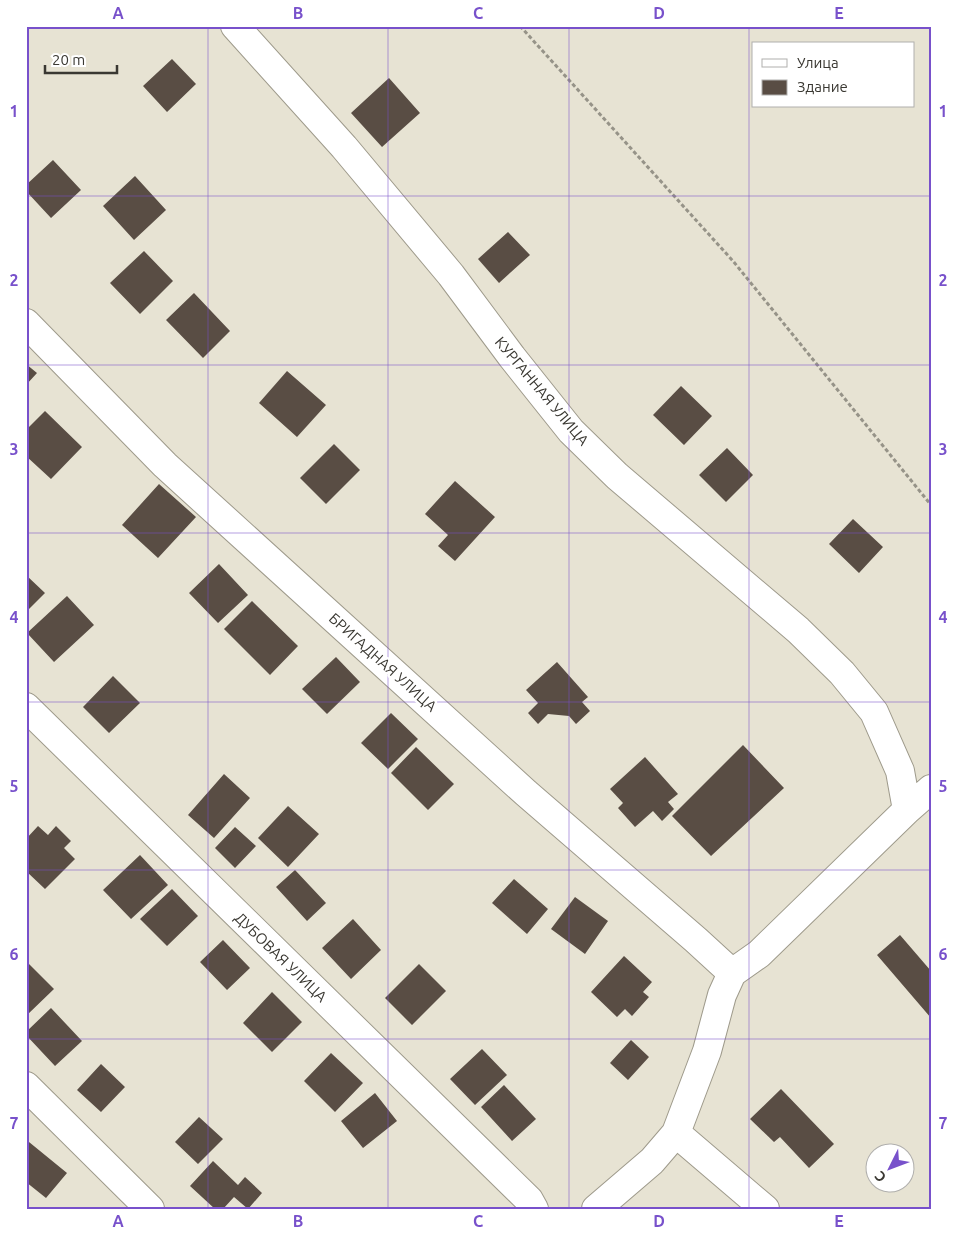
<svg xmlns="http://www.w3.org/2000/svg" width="957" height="1235" font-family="Ubuntu,sans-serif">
	<rect width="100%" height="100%" fill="#e7e3d3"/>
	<path fill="#594d44" d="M172,59l24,25 -29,28 -24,-26z
		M389,78l31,35 -38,34 -31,-34z
		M53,160l28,30 -30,28 -25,-27v-6z
		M135,176l31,34 -32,30 -31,-34z
		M508,232l22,23 -31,28 -21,-24z
		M144,251l29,30 -33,33 -30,-31z
		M194,293l36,38 -27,27 -37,-38z
		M26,364l11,9 -11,12z
		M287,371l39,34 -29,32 -38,-34z
		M681,386l31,30 -28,29 -31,-30z
		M45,411l37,36 -31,32 -25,-23v-26z
		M334,444l26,26 -34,34 -26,-26z
		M727,448l26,27 -27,27 -27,-27z
		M455,481l40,36 -40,44 -17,-15 10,-11 -23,-21z
		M159,484l37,33 -38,41 -36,-33z
		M853,519l30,28 -24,26 -30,-29z
		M219,564l29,31 -30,28 -29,-30z
		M26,575l19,18 -19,19z
		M67,596l27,29 -40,37 -27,-29z
		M252,601l46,45 -28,29 -46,-46z
		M336,657l24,25 -33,32 -25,-25z
		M557,662l31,35 -6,5 8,9 -14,13 -7,-8 -21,-2 -10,10 -10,-11 10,-10 -12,-13z
		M113,676l27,27 -31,30 -26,-26z
		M391,713l27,26 -30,30 -27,-26z
		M743,745l41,43 -73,68 -39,-40z
		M416,747l38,37 -26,26 -37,-37z
		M645,757l33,37 -10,8 6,7 -12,12 -9,-10 -18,16 -17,-19 5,-5 -13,-14z
		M224,774l26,24 -36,40 -26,-23z
		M288,806l31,28 -31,33 -30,-29z
		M38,826l10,9 8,-9 15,15 -7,7 11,11 -30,30 -19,-18v-32z
		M235,827l21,19 -21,22 -20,-20z
		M140,855l28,30 -37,34 -28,-29z
		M295,870l31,33 -19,18 -31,-34z
		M514,879l34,30 -21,25 -35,-31z
		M172,889l26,27 -31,30 -27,-27z
		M575,897l33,24 -23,33 -34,-25z
		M353,919l28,31 -30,29 -29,-31z
		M900,935l31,36v47l-54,-63z
		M223,940l27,28 -23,22 -27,-28z
		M624,956l28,26 -9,10 6,5 -17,19 -7,-7 -8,8 -26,-25z
		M26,961l28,28 -28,27z
		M419,964l27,27 -34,34 -27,-27z
		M272,992l30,30 -30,30 -29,-29z
		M51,1008l31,33 -27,25 -29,-31v-3z
		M631,1040l18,17 -21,23 -18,-17z
		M482,1049l25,26 -32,30 -25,-26z
		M331,1053l32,30 -28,29 -31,-31z
		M101,1064l24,23 -24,25 -24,-22z
		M504,1085l32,34 -24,22 -31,-34z
		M781,1089l53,55 -25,24 -29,-31 -6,5 -24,-23z
		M375,1093l22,28 -34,27 -22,-27z
		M199,1117l24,22 -25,25 -23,-22z
		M29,1142l38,31 -21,25 -20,-16v-37z
		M213,1161l25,24 7,-8 17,16 -14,16 -14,-12 -11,12h-8l-25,-23z"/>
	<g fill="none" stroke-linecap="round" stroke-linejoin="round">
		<g stroke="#9e9a8b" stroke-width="30">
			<path id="minor" d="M235,26l109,121 107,128 61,82 59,74 46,45 181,154 44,43 32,39 26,59 7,39
				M26,323l139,142 361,328 170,147 36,33 -10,22 -15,56 -31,82 -24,28 -56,48
				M26,707l503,493 5,9
				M732,973l27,-19 148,-144 24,-21
				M26,1086l124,123
				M676,1133l89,76"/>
		</g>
		<path stroke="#969388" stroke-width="3" stroke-dasharray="4 2.5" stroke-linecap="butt" d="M520,26l213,235 198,244"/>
		<use href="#minor" stroke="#fff" stroke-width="28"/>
	</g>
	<path fill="none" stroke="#7851cb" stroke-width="1" stroke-opacity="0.55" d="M208,26v1183M388,26v1183M569,26v1183M749,26v1183M26,196h905M26,365h905M26,533h905M26,702h905M26,870h905M26,1039h905"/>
	<g text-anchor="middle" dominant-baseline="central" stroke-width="5" stroke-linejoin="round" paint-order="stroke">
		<g font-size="15" fill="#3a3832" stroke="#fff">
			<text transform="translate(542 391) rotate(50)">КУРГАННАЯ УЛИЦА</text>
			<text transform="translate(383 662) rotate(42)">БРИГАДНАЯ УЛИЦА</text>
			<text transform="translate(281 957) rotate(44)">ДУБОВАЯ УЛИЦА</text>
		</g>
	</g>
	<rect width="957" height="1235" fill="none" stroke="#ffffff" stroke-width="55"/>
	<rect x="752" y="42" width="162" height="65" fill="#ffffff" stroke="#b0afad"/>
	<rect x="762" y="59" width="25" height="8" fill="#ffffff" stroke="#b0afad"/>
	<text x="797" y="68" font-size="15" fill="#3a3832">Улица</text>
	<rect x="762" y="80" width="25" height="15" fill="#594d44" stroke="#b0afad"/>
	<text x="797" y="92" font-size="15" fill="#3a3832">Здание</text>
	<g transform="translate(890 1168) rotate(228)"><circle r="24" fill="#ffffff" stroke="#b0afad"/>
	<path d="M0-4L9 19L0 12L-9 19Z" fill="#7851cb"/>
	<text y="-8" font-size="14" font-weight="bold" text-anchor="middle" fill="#3a3832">С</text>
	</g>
	<path d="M45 65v8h72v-8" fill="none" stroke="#3a3832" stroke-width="2.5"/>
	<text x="52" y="65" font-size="15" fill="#3a3832" stroke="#ffffff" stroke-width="4" paint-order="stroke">20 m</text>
	<rect x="28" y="28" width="902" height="1180" fill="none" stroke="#7851cb" stroke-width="2"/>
	<g font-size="16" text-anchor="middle" font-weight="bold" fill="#7851cb">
		<text x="118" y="19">A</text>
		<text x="298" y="19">B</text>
		<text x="478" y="19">C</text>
		<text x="659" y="19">D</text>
		<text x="839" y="19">E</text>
		<text x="14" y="117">1</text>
		<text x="943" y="117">1</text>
		<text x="14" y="286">2</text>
		<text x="943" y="286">2</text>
		<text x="14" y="455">3</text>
		<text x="943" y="455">3</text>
		<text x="14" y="623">4</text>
		<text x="943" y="623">4</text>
		<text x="14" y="792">5</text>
		<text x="943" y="792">5</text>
		<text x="14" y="960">6</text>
		<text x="943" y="960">6</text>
		<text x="14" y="1129">7</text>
		<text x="943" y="1129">7</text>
		<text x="118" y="1227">A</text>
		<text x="298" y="1227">B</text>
		<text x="478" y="1227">C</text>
		<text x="659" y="1227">D</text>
		<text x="839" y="1227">E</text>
	</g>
</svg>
